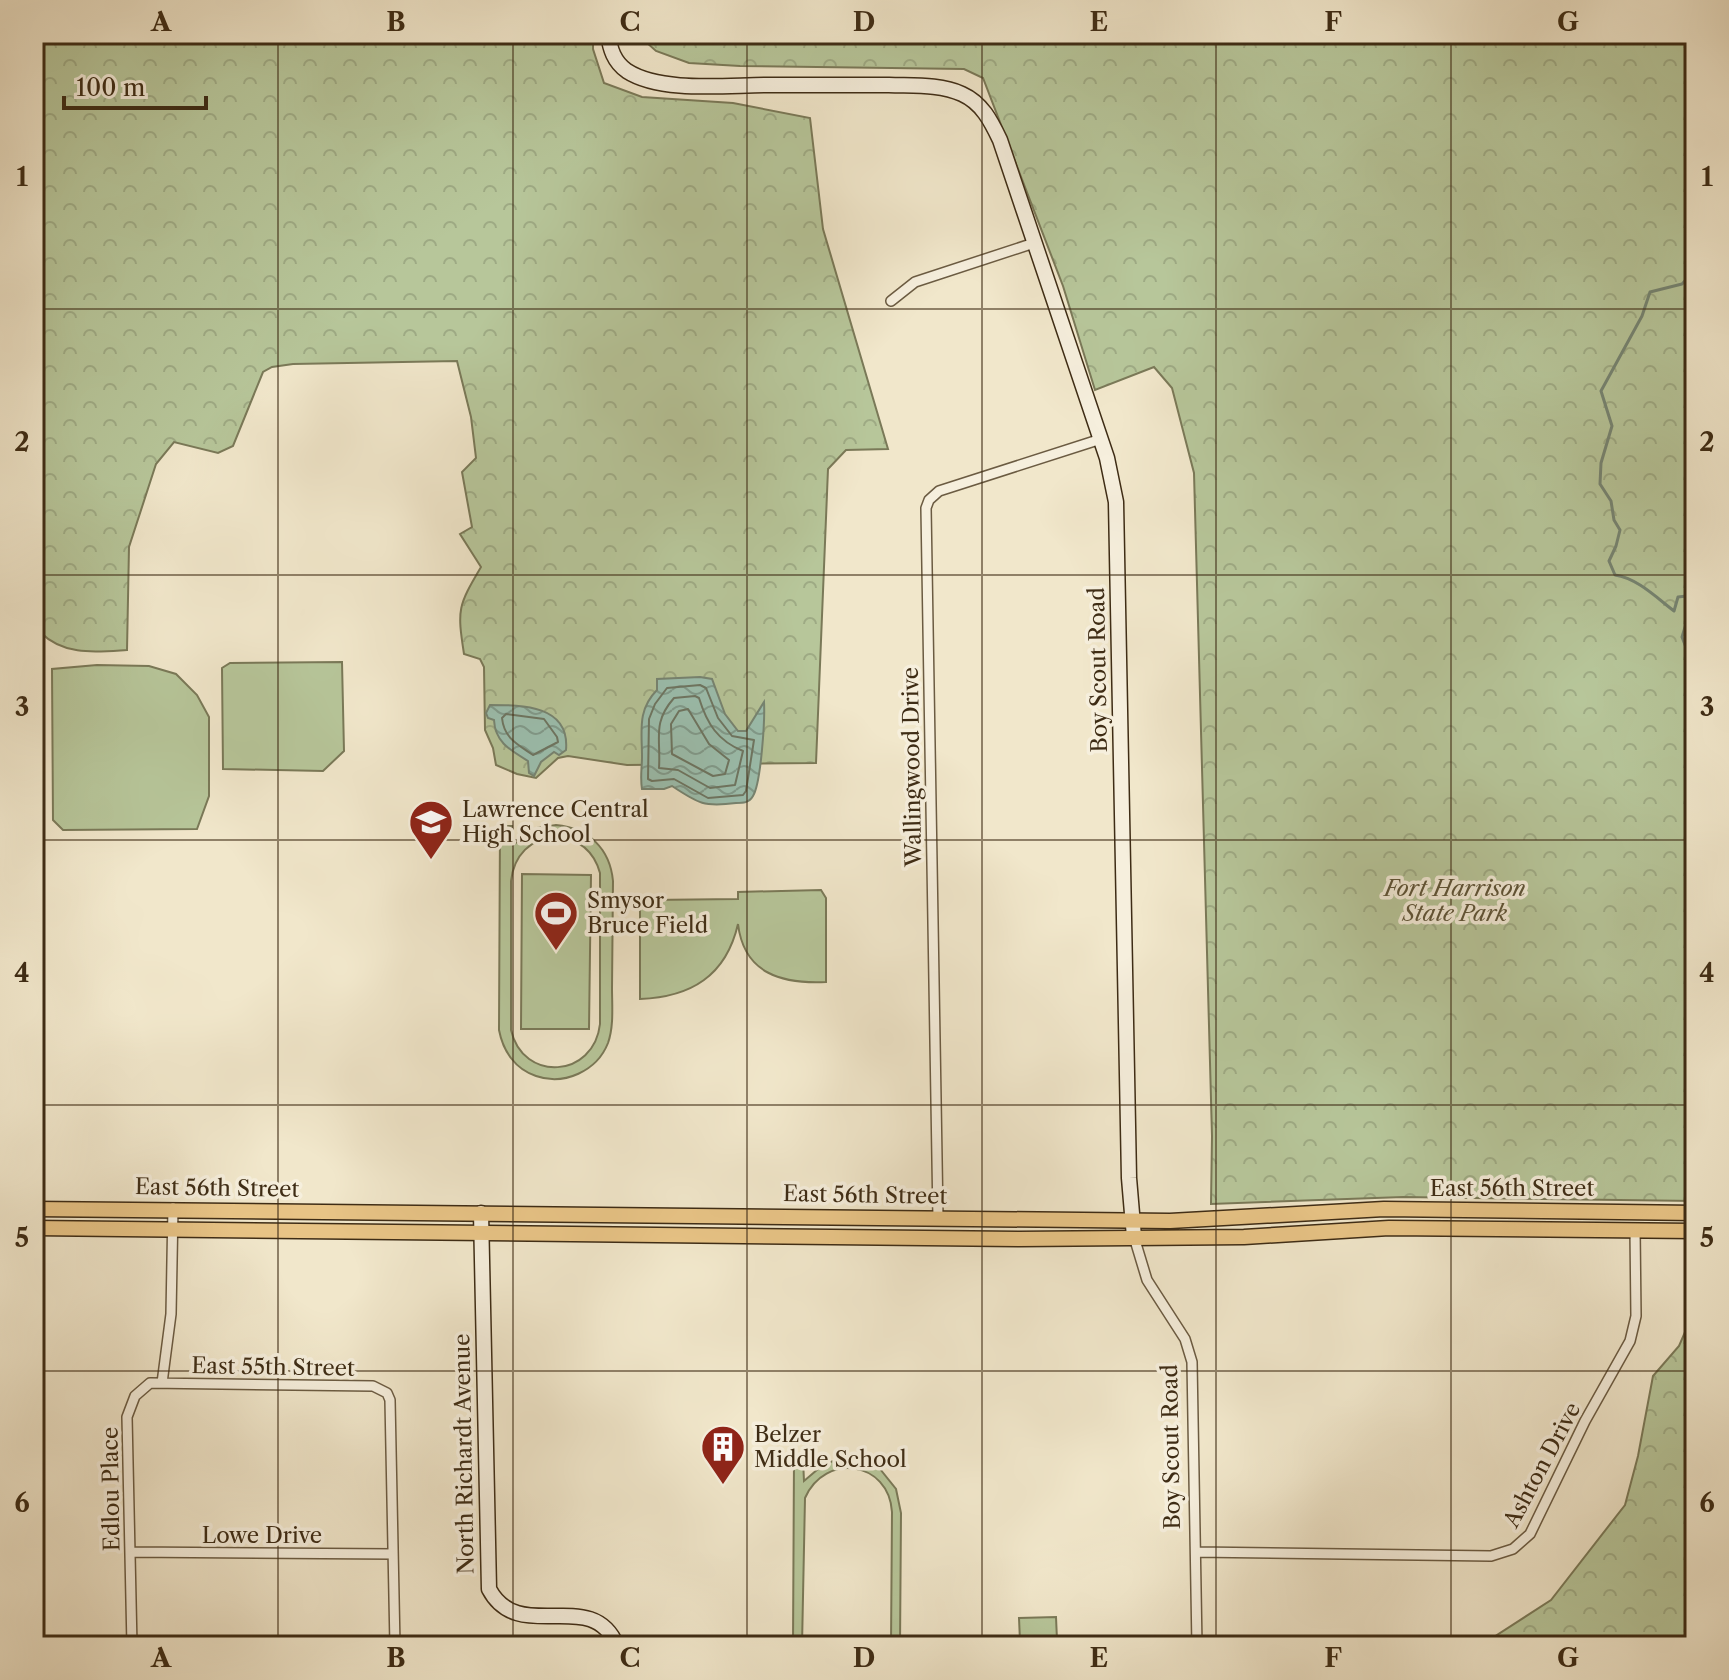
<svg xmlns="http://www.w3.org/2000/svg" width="1729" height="1680" font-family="'Libre Caslon Text',serif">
	<defs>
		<pattern id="forest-crowns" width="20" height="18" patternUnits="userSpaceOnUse" patternTransform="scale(2)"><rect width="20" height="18" fill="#b7c69a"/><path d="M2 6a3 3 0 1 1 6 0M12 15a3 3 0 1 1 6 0" fill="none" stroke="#9eaa84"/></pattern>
		<pattern id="water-waves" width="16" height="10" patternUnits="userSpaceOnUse" patternTransform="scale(2)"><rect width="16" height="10" fill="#9cc1b1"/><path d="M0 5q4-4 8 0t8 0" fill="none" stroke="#819d8f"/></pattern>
	</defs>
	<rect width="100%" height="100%" fill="#f1e7cb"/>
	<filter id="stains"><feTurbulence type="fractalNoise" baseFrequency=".0025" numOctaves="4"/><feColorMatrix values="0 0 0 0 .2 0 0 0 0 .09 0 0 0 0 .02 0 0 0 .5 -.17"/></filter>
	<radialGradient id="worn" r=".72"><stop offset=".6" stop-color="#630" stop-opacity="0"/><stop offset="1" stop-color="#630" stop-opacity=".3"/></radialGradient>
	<path fill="url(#forest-crowns)" stroke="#7a7958" stroke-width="2" d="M34,34h559v15l11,34 38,14 91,6 77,15 13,111 65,220 -42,1 -18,19 -12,294 -189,2 -59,-9 -10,2 -22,20 -19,-4 -21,-9 -3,-17 -8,-18 -1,-63 -4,-8 -16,-5c-7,-45 -6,-48 17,-87l-21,-33 12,-7 -10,-55 14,-14 -5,-41 -14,-56 -164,3 -21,3 -9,5 -30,74 -15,7 -44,-11 -18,22 -27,83 -2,103c-32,2 -63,6 -87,-18l-3,-511 -3,-11z
		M637,34h1058v1167l-292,-4 -192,7 1,-68 -18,-663 -22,-85 -18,-21 -59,23 -32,-104 -80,-208 -19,-9 -224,-3 -51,-3 -33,-12z
		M1695,1309v337h-215l71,-46 74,-95 13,-49 15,-80 26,-30z"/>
	<path fill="#b7c69a" stroke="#7a7958" stroke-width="2" fill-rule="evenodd" d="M342,662l2,89 -21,20 -100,-2 -1,-101 8,-5z
		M97,665l52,1 27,8 21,21 12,22v79l-12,33 -134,1 -10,-10 -1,-151z
		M556,825c33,3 54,24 57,56 0,36 -1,71 -1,107 0,18 2,38 -4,55 -11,28 -44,43 -72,33 -21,-7 -33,-25 -37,-46l1,-204h12l1,19 24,-17zM556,836c23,3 38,15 44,37v151c-6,54 -77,59 -89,6v-149c3,-26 19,-42 45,-45z
		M522,874l69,1 -2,154h-68z
		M821,890l5,8v84c-44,2 -82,-8 -88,-58 -12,52 -47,73 -98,75v-92l9,-7 89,-1v-7z
		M794,1459h9l1,22 20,-17 16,-5h17l23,10 16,20 5,24 -1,133h-9l1,-134c-3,-51 -67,-60 -87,-14l-3,148h-9z
		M1056,1617l1,23 -37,1 -1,-23z
		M665,1636l111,3v7h-114z"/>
	<path fill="url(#water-waves)" stroke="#768573" stroke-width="2" d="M700,677l12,2 13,35 13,17h8l18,-29c1,18 -3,81 -11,94 -4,7 -10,7 -17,7 -32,4 -37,1 -64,-17l-8,3h-22c-2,-12 0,-21 0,-32 0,-26 -5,-47 15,-67v-11z
		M490,705c32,0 80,0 76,45l-7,5 -5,-3 -13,10 -7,14 -5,-3 -1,-12c-18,-11 -33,-19 -34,-41l-6,-2 -2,-5z"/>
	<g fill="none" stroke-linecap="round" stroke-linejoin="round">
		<path stroke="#6d7663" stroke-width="2" d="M700,685l6,3 12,30 14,18 22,4 -8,51 -3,4 -35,3 -34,-19 -22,2 -4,-2 1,-60 6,-15 12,-16z
			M695,696l4,2c8,26 19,43 44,53l-8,34 -25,3 -32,-18 -19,-2c2,-30 -7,-45 15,-70z
			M688,709l21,35 20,16 -4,14 -12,2 -41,-22 -1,-30 8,-13z
			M506,714l38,5 13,18 1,5 -25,13c-16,-11 -29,-17 -31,-37z"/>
		<path stroke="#768573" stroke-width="3" d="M1695,270l-13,14 -32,8 -8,24 -41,75 11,35 -11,37 -1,21 11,17 3,19 6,10 -4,16 -7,15 6,14c22,3 42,23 59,36l4,-14 17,-2 -13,42 13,34"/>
		<g stroke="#6b5b42" stroke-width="12">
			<path id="street" d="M891,301l24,-19 119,-39
				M34,1156v212
				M938,1218l-12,-710 3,-8 10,-9 162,-52
				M1134,1237l13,43 38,59 7,23 5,284
				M162,1383l9,-69 2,-106
				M130,1552l263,2
				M1196,1552l295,4 22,-7 17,-15 55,-113 45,-80 6,-25 -1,-86
				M132,1646l-5,-229 8,-21 15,-13 223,3 14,7 3,7 5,246"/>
		</g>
		<g stroke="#3e2c15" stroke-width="17">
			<path id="secondary" d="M608,34c2,15 6,28 19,37 34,22 100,14 139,14 41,0 82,0 123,0 24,1 51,-1 73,9 20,9 29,27 38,46l107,318 9,44 13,676 5,59
				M481,1213l8,376c30,57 103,-4 128,57"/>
		</g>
		<g stroke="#3e2c15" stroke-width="17">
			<path id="primary" d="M34,1209l1136,12 214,-12 311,4
				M34,1228l985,11 225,-2 145,-9 306,3"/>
		</g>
		<use href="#street" stroke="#f6efdd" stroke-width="9"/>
		<use href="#secondary" stroke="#f6efdd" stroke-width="14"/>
		<use href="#primary" stroke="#e8c486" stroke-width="14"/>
	</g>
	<path fill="none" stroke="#3e2c15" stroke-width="2" stroke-opacity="0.55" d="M278,34v1612M513,34v1612M747,34v1612M982,34v1612M1216,34v1612M1451,34v1612M34,309h1661M34,575h1661M34,840h1661M34,1105h1661M34,1371h1661"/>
	<defs>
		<g id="school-pin" transform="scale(2.3)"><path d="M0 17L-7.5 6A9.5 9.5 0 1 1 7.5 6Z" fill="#8f2418" stroke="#f6efdd"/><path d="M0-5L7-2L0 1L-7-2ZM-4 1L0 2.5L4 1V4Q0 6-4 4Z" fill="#fff"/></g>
		<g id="stadium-pin" transform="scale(2.3)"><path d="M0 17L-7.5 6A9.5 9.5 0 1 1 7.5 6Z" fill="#8f2418" stroke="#f6efdd"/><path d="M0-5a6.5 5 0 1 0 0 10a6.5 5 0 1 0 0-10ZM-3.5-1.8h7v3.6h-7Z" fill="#fff"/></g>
		<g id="building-pin" transform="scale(2.3)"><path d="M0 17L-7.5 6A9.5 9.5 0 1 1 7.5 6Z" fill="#8f2418" stroke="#f6efdd"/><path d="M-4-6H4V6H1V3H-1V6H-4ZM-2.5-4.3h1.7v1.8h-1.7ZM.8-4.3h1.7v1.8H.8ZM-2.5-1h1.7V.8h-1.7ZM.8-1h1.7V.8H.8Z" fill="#fff"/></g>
	</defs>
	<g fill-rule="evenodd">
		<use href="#school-pin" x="431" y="822"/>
		<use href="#stadium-pin" x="556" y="913"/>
		<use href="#building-pin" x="723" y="1447"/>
	</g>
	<g text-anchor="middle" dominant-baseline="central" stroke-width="7" stroke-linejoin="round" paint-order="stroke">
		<g font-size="22" fill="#3e2c15" stroke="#f6efdd">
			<text transform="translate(1098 670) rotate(-91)">Boy Scout Road</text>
			<text transform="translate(912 767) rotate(-91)">Wallingwood Drive</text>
			<text transform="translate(217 1188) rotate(1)">East 56th Street</text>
			<text x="1512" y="1188">East 56th Street</text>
			<text transform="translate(865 1195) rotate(1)">East 56th Street</text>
			<text transform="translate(273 1367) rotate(1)">East 55th Street</text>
			<text transform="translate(1171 1447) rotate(-91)">Boy Scout Road</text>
			<text transform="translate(464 1454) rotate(-91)">North Richardt Avenue</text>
			<text transform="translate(1542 1465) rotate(-62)">Ashton Drive</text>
			<text transform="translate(111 1489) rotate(-91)">Edlou Place</text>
			<text x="262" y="1535">Lowe Drive</text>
		</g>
		<g font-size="22" fill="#3e2c15" stroke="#f6efdd" text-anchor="start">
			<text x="462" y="809">Lawrence Central<tspan x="462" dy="25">High School</tspan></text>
			<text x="587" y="900">Smysor<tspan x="587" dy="25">Bruce Field</tspan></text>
			<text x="754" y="1434">Belzer<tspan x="754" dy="25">Middle School</tspan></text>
		</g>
		<g font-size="22" font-style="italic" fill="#5c5236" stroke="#f6efdd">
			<text x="1455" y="888">Fort Harrison<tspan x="1455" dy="25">State Park</tspan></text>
		</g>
	</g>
	<rect width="1729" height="1680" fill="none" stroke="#f1e7cb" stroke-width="88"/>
	<path d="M64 96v12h142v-12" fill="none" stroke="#3e2c15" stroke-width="4"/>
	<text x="76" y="96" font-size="24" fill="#3e2c15" stroke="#f6efdd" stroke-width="6" paint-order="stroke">100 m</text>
	<rect x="44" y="44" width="1641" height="1592" fill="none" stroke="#3e2c15" stroke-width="3"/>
	<g font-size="26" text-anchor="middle" font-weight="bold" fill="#3e2c15">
		<text x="161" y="31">A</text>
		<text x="396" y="31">B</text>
		<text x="630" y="31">C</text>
		<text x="864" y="31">D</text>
		<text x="1099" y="31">E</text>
		<text x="1333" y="31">F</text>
		<text x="1568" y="31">G</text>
		<text x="22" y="186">1</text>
		<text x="1707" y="186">1</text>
		<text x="22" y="451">2</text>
		<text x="1707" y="451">2</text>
		<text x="22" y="716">3</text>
		<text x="1707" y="716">3</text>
		<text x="22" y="982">4</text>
		<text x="1707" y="982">4</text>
		<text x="22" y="1247">5</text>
		<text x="1707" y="1247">5</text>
		<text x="22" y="1512">6</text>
		<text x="1707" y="1512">6</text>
		<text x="161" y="1667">A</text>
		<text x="396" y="1667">B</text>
		<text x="630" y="1667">C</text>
		<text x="864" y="1667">D</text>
		<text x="1099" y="1667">E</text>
		<text x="1333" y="1667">F</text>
		<text x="1568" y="1667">G</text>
	</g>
	<rect width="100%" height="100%" filter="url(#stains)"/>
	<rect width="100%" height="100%" fill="url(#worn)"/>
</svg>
